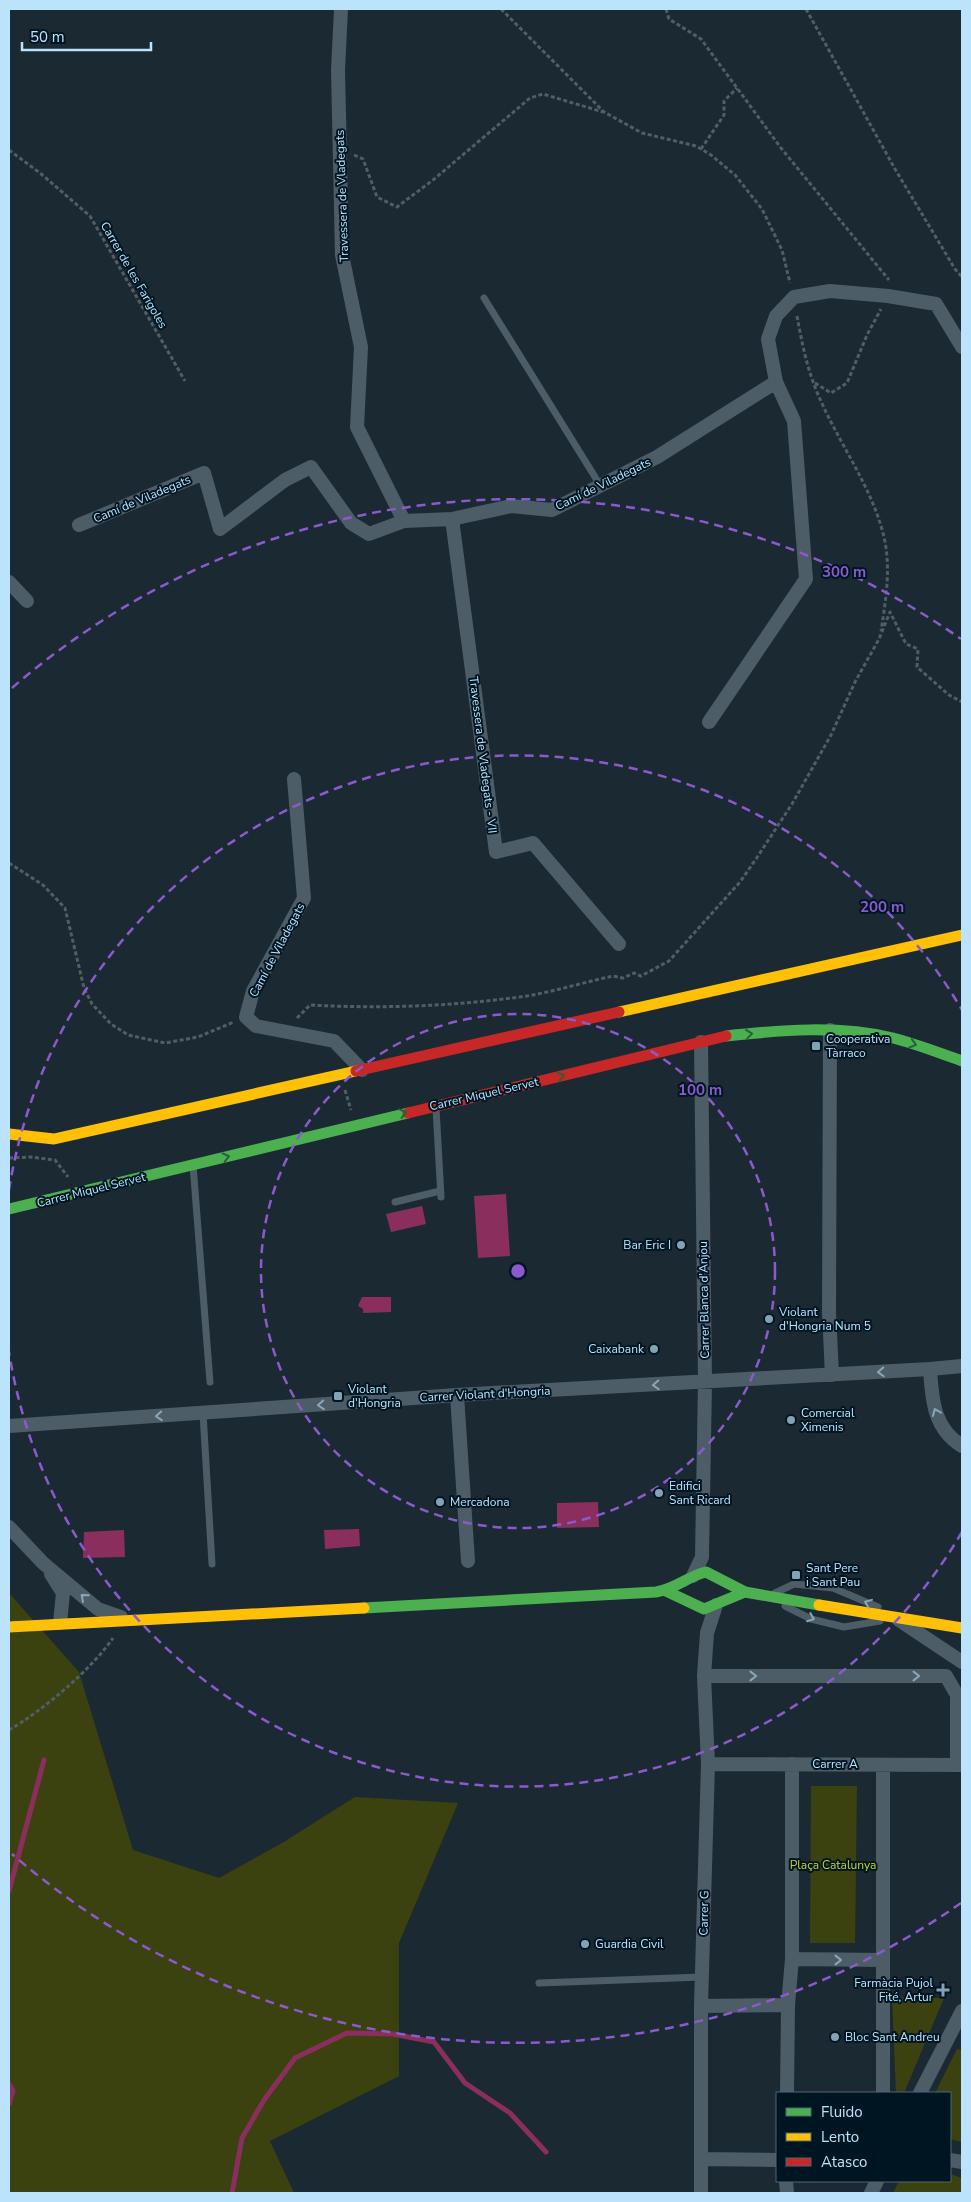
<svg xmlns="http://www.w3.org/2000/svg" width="971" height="2202" font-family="'Nunito Sans',sans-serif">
	<rect width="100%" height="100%" fill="#1b2a32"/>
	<path fill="#3c4110" d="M9,1593l70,79 54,178 86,28 63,-35 73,-46 103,6 -59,140v133l-129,65 24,52h-285z
		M811,1786h46l-2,157h-45z
		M892,1997l52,1 -40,95h-8z
		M957,2049l5,1v92l-12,-3v-46h-15z
		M950,2174l12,4v15h-69l6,-12h51z"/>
	<path fill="#8a2f5d" d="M506,1194l4,62 -32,2 -4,-62z
		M422,1206l4,18 -35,8 -5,-18z
		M362,1297h29v15l-28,1v-4l-5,-3z
		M598,1502l1,25 -42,1v-25z
		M359,1529l1,17 -35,3 -1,-19z
		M124,1530l1,27 -42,1 1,-26z"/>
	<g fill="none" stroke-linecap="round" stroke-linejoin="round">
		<path stroke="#8a2f5d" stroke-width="5" d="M9,1891l35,-131
			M9,2084l4,7 -4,13
			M232,2193l10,-55 22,-38 31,-42 52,-25 46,1 41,8 31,41 45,30 36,39"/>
		<path stroke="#505e66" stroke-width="3" stroke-dasharray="4 2.5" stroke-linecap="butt" d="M501,9l103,103 38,21 54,13 15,9 24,20 27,34 20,41 8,33
			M666,9l3,10 32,20 80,109 108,132
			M806,9l89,160 60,100 7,8
			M701,149l23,-34v-14l13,-13
			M9,150l31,23 50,43 95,165
			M354,155l9,4 14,38 20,10 36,-27 97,-82 13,-4 60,18
			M797,316c5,28 11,57 23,83 20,46 52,88 64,138 7,31 2,62 -3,94
			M815,383l16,10 16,-10 20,-48 14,-26
			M9,863l34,22 22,23 19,80 8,16 19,20 17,11 37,8 33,-6 36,-15
			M297,1018l13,-13c73,4 146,1 217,-9 29,-5 58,-14 86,-20l10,2 11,-5 7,3 28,-15 71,-79 16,-23 36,-55 39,-69 24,-53 24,-43 11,-27 16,32 12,5 -1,18 32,28 13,7
			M345,1090l6,20
			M9,1158l21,-1 25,3 13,17
			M9,1730c33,-19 82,-60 104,-92"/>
		<path stroke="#4d5d67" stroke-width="7" d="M484,298l116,187
			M436,1108l5,89
			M193,1165l17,217
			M395,1202l45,-11
			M203,1413l9,151
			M775,1593l19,-9 39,4 45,19
			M785,1606l26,13 33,8 36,-6
			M539,1983l163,-6"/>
		<path stroke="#4d5d67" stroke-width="14" d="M341,9l-3,61 4,185 19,92 -4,80 47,94
			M452,519l44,333 37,-9 86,101
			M79,525l125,-52 16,56 65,-49 26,-13 40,56 18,11 35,-13 48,-2 59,-13 41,4 105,-53 119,-75
			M9,582l18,19
			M709,722l97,-143 -12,-158 -18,-39 -8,-43 8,-23 18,-19 36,-6 58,5 48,8 26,43
			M294,779l10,119 -51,93 -7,26 10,9 78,15 28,29
			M830,1030l-1,282 3,63
			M930,1369c2,30 3,59 32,77
			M457,1395l11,166
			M9,1426l448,-31 473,-26 32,-3
			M9,1527l34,36 55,46 23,8
			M51,1574l12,19 -3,30
			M693,1576l9,-19 3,-175 -4,-340
			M899,1620l63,42
			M704,1676h242l11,19v70
			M708,1764l254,1
			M792,1959l91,1
			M701,2006l87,-1
			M787,2093l1,-88 4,-46v-195
			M883,2093v-328
			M920,2093l42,-82
			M701,2159l76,1
			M950,2160l12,2
			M786,2181l1,12
			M701,2193v-187l7,-242 -4,-88 3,-43 9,-28
			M871,2193l6,-12"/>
		<path stroke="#4caf50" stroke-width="11" d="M726,1036c56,-6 112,-11 167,2 24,6 46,15 69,23
			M9,1209l399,-96
			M666,1591l38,18 41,-17
			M364,1608l292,-16c20,-3 32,-16 50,-20l39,20 74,13"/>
		<path stroke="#ffc107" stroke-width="11" d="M619,1012l343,-77
			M9,1134l45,5 302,-68
			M819,1605l143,23
			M9,1627l355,-19"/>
		<path stroke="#c62828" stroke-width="11" d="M356,1071l263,-59
			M408,1113l318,-77"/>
	</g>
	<defs><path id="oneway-chevron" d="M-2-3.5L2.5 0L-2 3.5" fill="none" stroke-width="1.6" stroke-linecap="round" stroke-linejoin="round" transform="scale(1.25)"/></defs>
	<g stroke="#266239">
		<use href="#oneway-chevron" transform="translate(749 1034) rotate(-7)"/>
		<use href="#oneway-chevron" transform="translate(913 1044) rotate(17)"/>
		<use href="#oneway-chevron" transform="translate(561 1076) rotate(-13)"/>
		<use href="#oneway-chevron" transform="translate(403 1113) rotate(-14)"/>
		<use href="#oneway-chevron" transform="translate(226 1157) rotate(-14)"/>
	</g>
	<g stroke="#8aa7b9">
		<use href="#oneway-chevron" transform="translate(881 1372) rotate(177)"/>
		<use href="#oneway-chevron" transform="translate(656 1385) rotate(177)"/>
		<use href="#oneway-chevron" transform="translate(321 1405) rotate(176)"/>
		<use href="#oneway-chevron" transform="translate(936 1412) rotate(-113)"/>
		<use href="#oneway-chevron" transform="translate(159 1416) rotate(176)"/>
		<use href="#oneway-chevron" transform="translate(84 1597) rotate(-139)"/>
		<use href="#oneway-chevron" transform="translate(868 1603) rotate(-158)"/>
		<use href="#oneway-chevron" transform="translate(811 1618) rotate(21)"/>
		<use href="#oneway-chevron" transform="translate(753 1676)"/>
		<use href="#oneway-chevron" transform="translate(916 1676)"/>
		<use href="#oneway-chevron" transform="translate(838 1960)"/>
	</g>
	<g fill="none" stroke="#8b5ace" stroke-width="2.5" stroke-dasharray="9 6">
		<circle cx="518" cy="1271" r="257"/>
		<path d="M962 1532A515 515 0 0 1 9 1352M9 1190A515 515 0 0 1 962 1010"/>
		<path d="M961 1903A772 772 0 0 1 12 1854M12 688A772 772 0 0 1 961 639"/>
	</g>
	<g fill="#83a3b5" stroke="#001522" stroke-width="2">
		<rect x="811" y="1041" width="10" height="10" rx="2.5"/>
		<circle cx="681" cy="1245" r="5"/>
		<circle cx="769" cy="1319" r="5"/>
		<circle cx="654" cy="1349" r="5"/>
		<rect x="333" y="1391" width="10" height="10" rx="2.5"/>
		<circle cx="791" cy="1420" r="5"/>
		<circle cx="659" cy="1493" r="5"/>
		<circle cx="440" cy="1502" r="5"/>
		<rect x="791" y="1570" width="10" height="10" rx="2.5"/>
		<circle cx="585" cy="1944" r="5"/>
		<path d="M940.5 1982.5h5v5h5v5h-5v5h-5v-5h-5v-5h5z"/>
		<circle cx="835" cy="2037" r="5"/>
	</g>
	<g text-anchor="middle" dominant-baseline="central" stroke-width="4" stroke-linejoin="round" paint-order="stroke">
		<g font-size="12" fill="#bbe4fc" stroke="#001522">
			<text transform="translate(342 196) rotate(-92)">Travessera de Vladegats</text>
			<text transform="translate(134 275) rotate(60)">Carrer de les Farigoles</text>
			<text transform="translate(603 484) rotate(-26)">Camí de Viladegats</text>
			<text transform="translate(142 499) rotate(-23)">Camí de Viladegats</text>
			<text transform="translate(483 755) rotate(83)">Travessera de Vladegats - VII</text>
			<text transform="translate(277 950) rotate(-62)">Camí de Viladegats</text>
			<text transform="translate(484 1094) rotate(-13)">Carrer Miquel Servet</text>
			<text transform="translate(91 1190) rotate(-14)">Carrer Miquel Servet</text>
			<text transform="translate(704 1300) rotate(-91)">Carrer Blanca d'Anjou</text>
			<text transform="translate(485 1394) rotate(-3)">Carrer Violant d'Hongria</text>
			<text x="835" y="1764">Carrer A</text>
			<text transform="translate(704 1913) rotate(-89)">Carrer G</text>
		</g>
		<g font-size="12" fill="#bbe4fc" stroke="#001522" text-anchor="start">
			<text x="826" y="1039">Cooperativa<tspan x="826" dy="14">Tàrraco</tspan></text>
			<text x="671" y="1245" text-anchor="end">Bar Eric I</text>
			<text x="779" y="1312">Violant<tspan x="779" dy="14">d'Hongria Num 5</tspan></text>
			<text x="644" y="1349" text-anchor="end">Caixabank</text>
			<text x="348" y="1389">Violant<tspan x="348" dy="14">d'Hongria</tspan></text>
			<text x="801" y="1413">Comercial<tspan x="801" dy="14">Ximenis</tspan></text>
			<text x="669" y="1486">Edifici<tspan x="669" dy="14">Sant Ricard</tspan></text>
			<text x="450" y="1502">Mercadona</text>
			<text x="806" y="1568">Sant Pere<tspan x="806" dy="14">i Sant Pau</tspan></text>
			<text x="595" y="1944">Guardia Civil</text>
			<text x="933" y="1983" text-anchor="end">Farmàcia Pujol<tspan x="933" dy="14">Fité, Artur</tspan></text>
			<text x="845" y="2037">Bloc Sant Andreu</text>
		</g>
		<g font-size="12" fill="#c6d22b" stroke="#001522">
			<text x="833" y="1865">Plaça Catalunya</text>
		</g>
	</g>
	<circle cx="518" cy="1271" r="8" fill="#8b5ace" stroke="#001522" stroke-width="2.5"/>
	<g font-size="15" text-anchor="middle" font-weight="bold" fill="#8b5ace" stroke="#001522" stroke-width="4" stroke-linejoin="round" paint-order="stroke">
		<text x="844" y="577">300 m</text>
		<text x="882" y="912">200 m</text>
		<text x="700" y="1095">100 m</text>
	</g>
	<rect width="971" height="2202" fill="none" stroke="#bbe4fc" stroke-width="20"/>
	<rect x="776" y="2092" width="175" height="90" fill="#001522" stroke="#4b6879"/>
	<rect x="786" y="2108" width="25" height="8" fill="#4caf50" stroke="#4b6879"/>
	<text x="821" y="2117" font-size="15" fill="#bbe4fc">Fluido</text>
	<rect x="786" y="2133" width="25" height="8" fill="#ffc107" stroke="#4b6879"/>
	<text x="821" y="2142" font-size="15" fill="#bbe4fc">Lento</text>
	<rect x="786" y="2158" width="25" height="8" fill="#c62828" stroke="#4b6879"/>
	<text x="821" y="2167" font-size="15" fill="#bbe4fc">Atasco</text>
	<path d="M22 42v8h129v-8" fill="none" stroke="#bbe4fc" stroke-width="2.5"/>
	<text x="30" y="42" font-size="15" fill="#bbe4fc" stroke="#001522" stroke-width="4" paint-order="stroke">50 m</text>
</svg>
